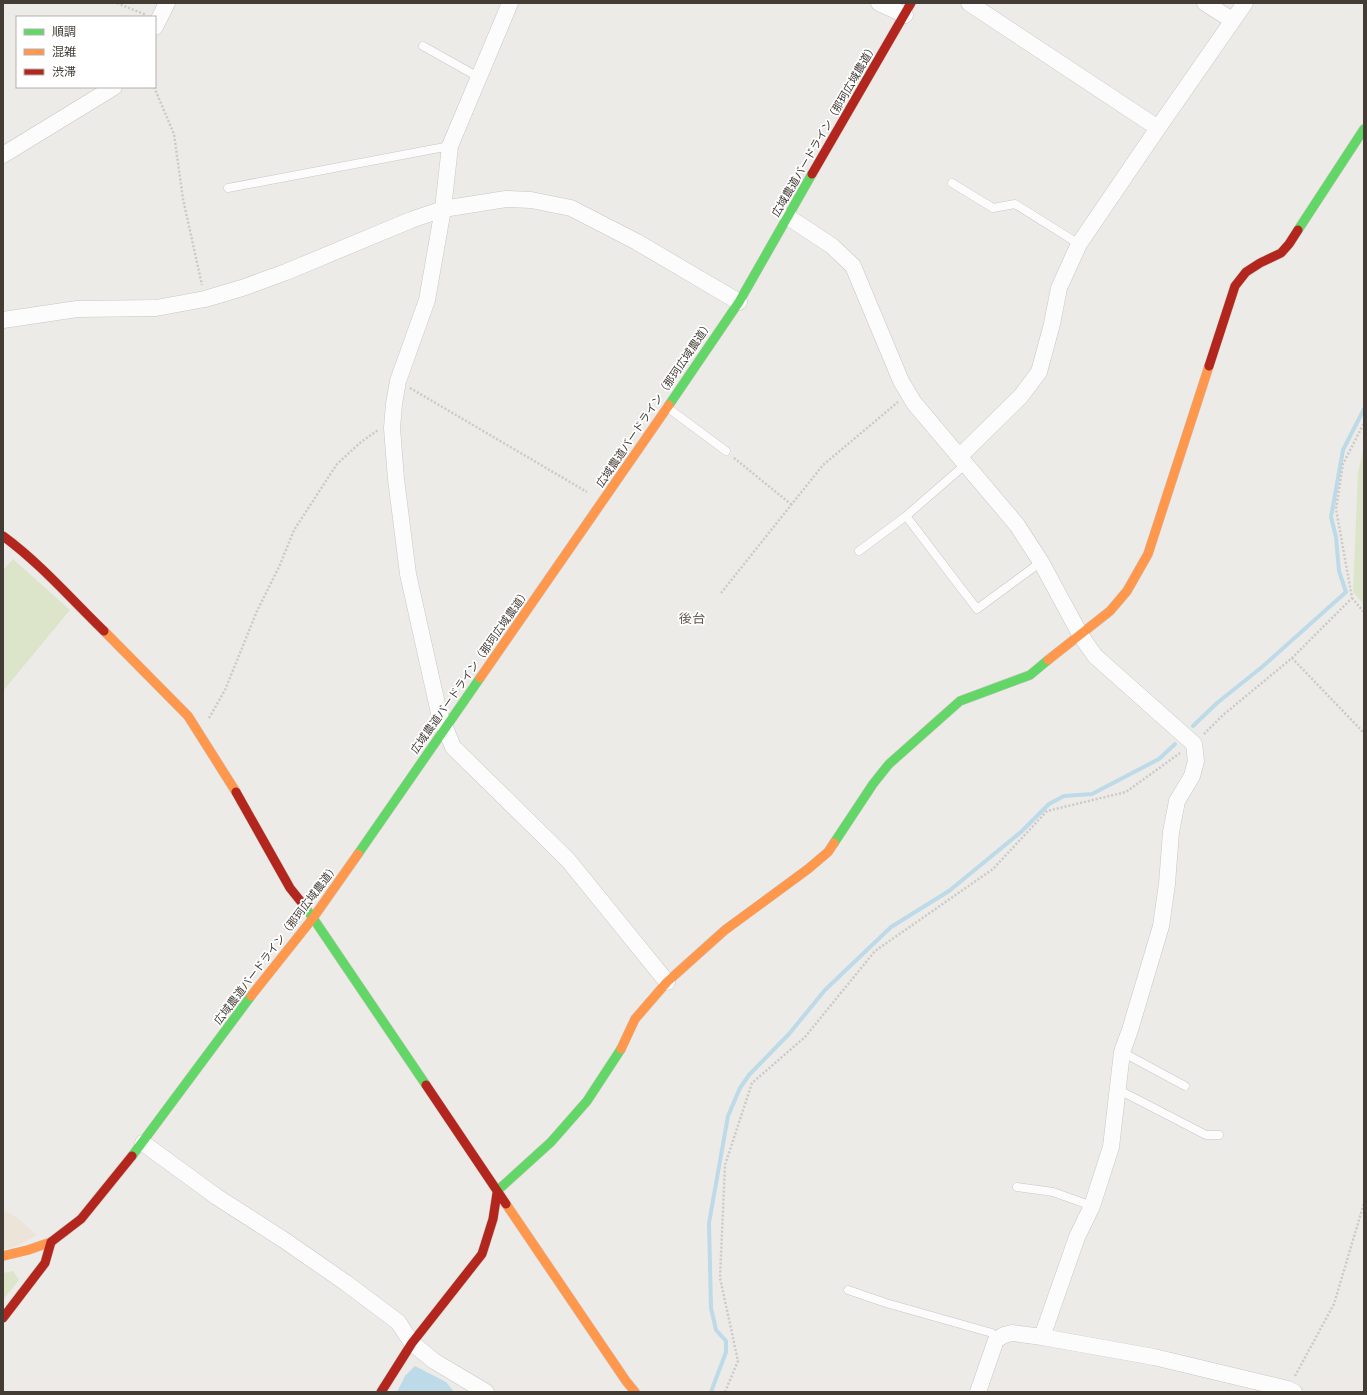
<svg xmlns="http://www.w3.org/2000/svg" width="1367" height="1395" font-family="Helvetica,'Noto Sans JP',sans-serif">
	<rect width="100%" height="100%" fill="#edebe8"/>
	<path fill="#ece3d9" d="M3,1210l13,7 21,18 -23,12 -11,3z"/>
	<path fill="#dce5ca" d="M1364,448v157l-11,-13 5,-120z
		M13,559l57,51 -67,81v-121z
		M13,1271l6,9 -16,20v-27z"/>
	<path fill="#bcdae7" d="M415,1366l31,16 8,10h-57l8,-16z"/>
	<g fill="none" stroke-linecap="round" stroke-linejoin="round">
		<path stroke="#bcdae7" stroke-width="4" d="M1193,726l24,-23 45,-36 84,-75 -7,-21 -3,-34 -5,-20 12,-67 21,-41
			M711,1392l15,-40v-11l-10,-11 -5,-22 -2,-85 19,-107 12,-28 9,-13 40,-41 36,-44 66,-63 58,-36 72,-59 28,-28 15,-8 28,-2 67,-35 16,-15"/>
		<g stroke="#c9c7c4" stroke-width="9">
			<path id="lane" d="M423,46l57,32
				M952,183l41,25 22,-4 64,40
				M228,188l222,-42
				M668,408l58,43
				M906,516l71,93 64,-47
				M859,551l47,-35 60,-52
				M1122,1052l63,34
				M1117,1089l89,46h13
				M1017,1187l36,5 39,14
				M848,1290l38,13 106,30 4,7"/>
		</g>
		<g stroke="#c9c7c4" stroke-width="17">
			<path id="street" d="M510,3l-60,143 -7,63 -16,91 -29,81 -4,23 -2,24 4,51 12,95 31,139 14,34 115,113 99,122
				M879,3l26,12
				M969,3l189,125
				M1205,3l27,17
				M155,27l12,-24
				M3,155l111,-68
				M788,217l44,29 21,20 48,115 13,22 103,122 24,37 40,74 14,20 99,88 2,17 -4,15 -15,25 -6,31 -4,52 -6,42 -31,104 -8,22 -11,95 -19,59 -15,31 -35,100
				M3,320l74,-11 79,-1 49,-9 37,-11 44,-16 125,-52 32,-11 63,-10 25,1 40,8 66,34 102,60
				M960,456l61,-60 18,-24 13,-48 7,-36 20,-44 79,-116 87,-125
				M143,1143l74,54 67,43 62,43 52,39 14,21 22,18 52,31
				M978,1392l18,-52 8,-5 8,-2 30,4 112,20 134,32 6,3"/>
		</g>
		<g stroke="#ccc7bf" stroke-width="10">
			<path id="fast" d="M1298,230l66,-101
				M669,405l70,-103 73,-128
				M834,843l39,-59 16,-20 71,-63 70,-26 18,-15
				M358,854l122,-176
				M302,903l11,15 113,167
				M132,1156l119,-160
				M497,1193v-2l54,-49 36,-41 34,-52"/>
		</g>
		<g stroke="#ccc7bf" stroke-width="10">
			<path id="slow" d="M104,631l84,85 48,76
				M1048,660l62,-49 17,-20 21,-37 61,-188
				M480,678l189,-273
				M251,996l62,-78 45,-64
				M621,1049l14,-30 32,-37 58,-52 83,-61 20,-17 6,-9
				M506,1204l120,177 9,11
				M3,1256l25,-6 23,-8"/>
		</g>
		<g stroke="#ccc7bf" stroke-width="10">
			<path id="jam" d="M812,174l99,-171
				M1209,366l26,-80 11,-14 14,-9 21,-10 8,-9 9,-14
				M3,536c37,27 68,63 101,95
				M236,792l54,96 12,15
				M426,1085l80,119
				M3,1318l42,-55 6,-21 30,-23 51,-63
				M381,1392l31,-49 70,-89 11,-35 4,-26"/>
		</g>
		<path stroke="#cccac6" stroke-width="2.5" stroke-dasharray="2 2" stroke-linecap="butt" d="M117,3l29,12
			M154,87l20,47 9,65 19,86
			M410,388l177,104
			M734,458l58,47
			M721,593l102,-128 75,-63
			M1352,598l12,14
			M1292,658l72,75
			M209,718l16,-28 32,-79 22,-44 15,-37 43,-66 24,-22 17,-12
			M1204,734l19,-19 69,-57 60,-60 -16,-89 7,-45 21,-41
			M1295,1376l39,-72 30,-101
			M725,1392l13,-31 -18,-83 5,-113 27,-82 53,-46 70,-86 118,-82 54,-58 79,-19 54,-39"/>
		<use href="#lane" stroke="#fcfcfc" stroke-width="8"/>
		<use href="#street" stroke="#fcfcfc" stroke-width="16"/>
		<use href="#fast" stroke="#63d668" stroke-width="9"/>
		<use href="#slow" stroke="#ff974d" stroke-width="9"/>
		<use href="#jam" stroke="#b3261e" stroke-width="9"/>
	</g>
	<g text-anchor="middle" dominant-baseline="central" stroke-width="3.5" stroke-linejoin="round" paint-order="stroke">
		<g font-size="11" fill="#423c35" stroke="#fff">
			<text transform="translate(824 130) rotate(-60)">広域農道バードライン（那珂広域農道）</text>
			<text transform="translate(654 404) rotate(-56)">広域農道バードライン（那珂広域農道）</text>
			<text transform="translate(470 671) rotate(-55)">広域農道バードライン（那珂広域農道）</text>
			<text transform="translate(276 944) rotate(-53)">広域農道バードライン（那珂広域農道）</text>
		</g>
		<g font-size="13" fill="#63594e" stroke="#fff">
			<text x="692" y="618">後台</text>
		</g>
	</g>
	<rect width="1367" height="1395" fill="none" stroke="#423c35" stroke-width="8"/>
	<rect x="16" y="16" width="140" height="72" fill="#ffffff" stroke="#b3b1ae"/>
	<rect x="24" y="29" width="20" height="6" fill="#63d668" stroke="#b3b1ae"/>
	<text x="52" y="36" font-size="12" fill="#423c35">順調</text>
	<rect x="24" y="49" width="20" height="6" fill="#ff974d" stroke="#b3b1ae"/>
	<text x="52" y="56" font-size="12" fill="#423c35">混雑</text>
	<rect x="24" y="69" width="20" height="6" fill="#b3261e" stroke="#b3b1ae"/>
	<text x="52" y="76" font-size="12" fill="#423c35">渋滞</text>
</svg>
